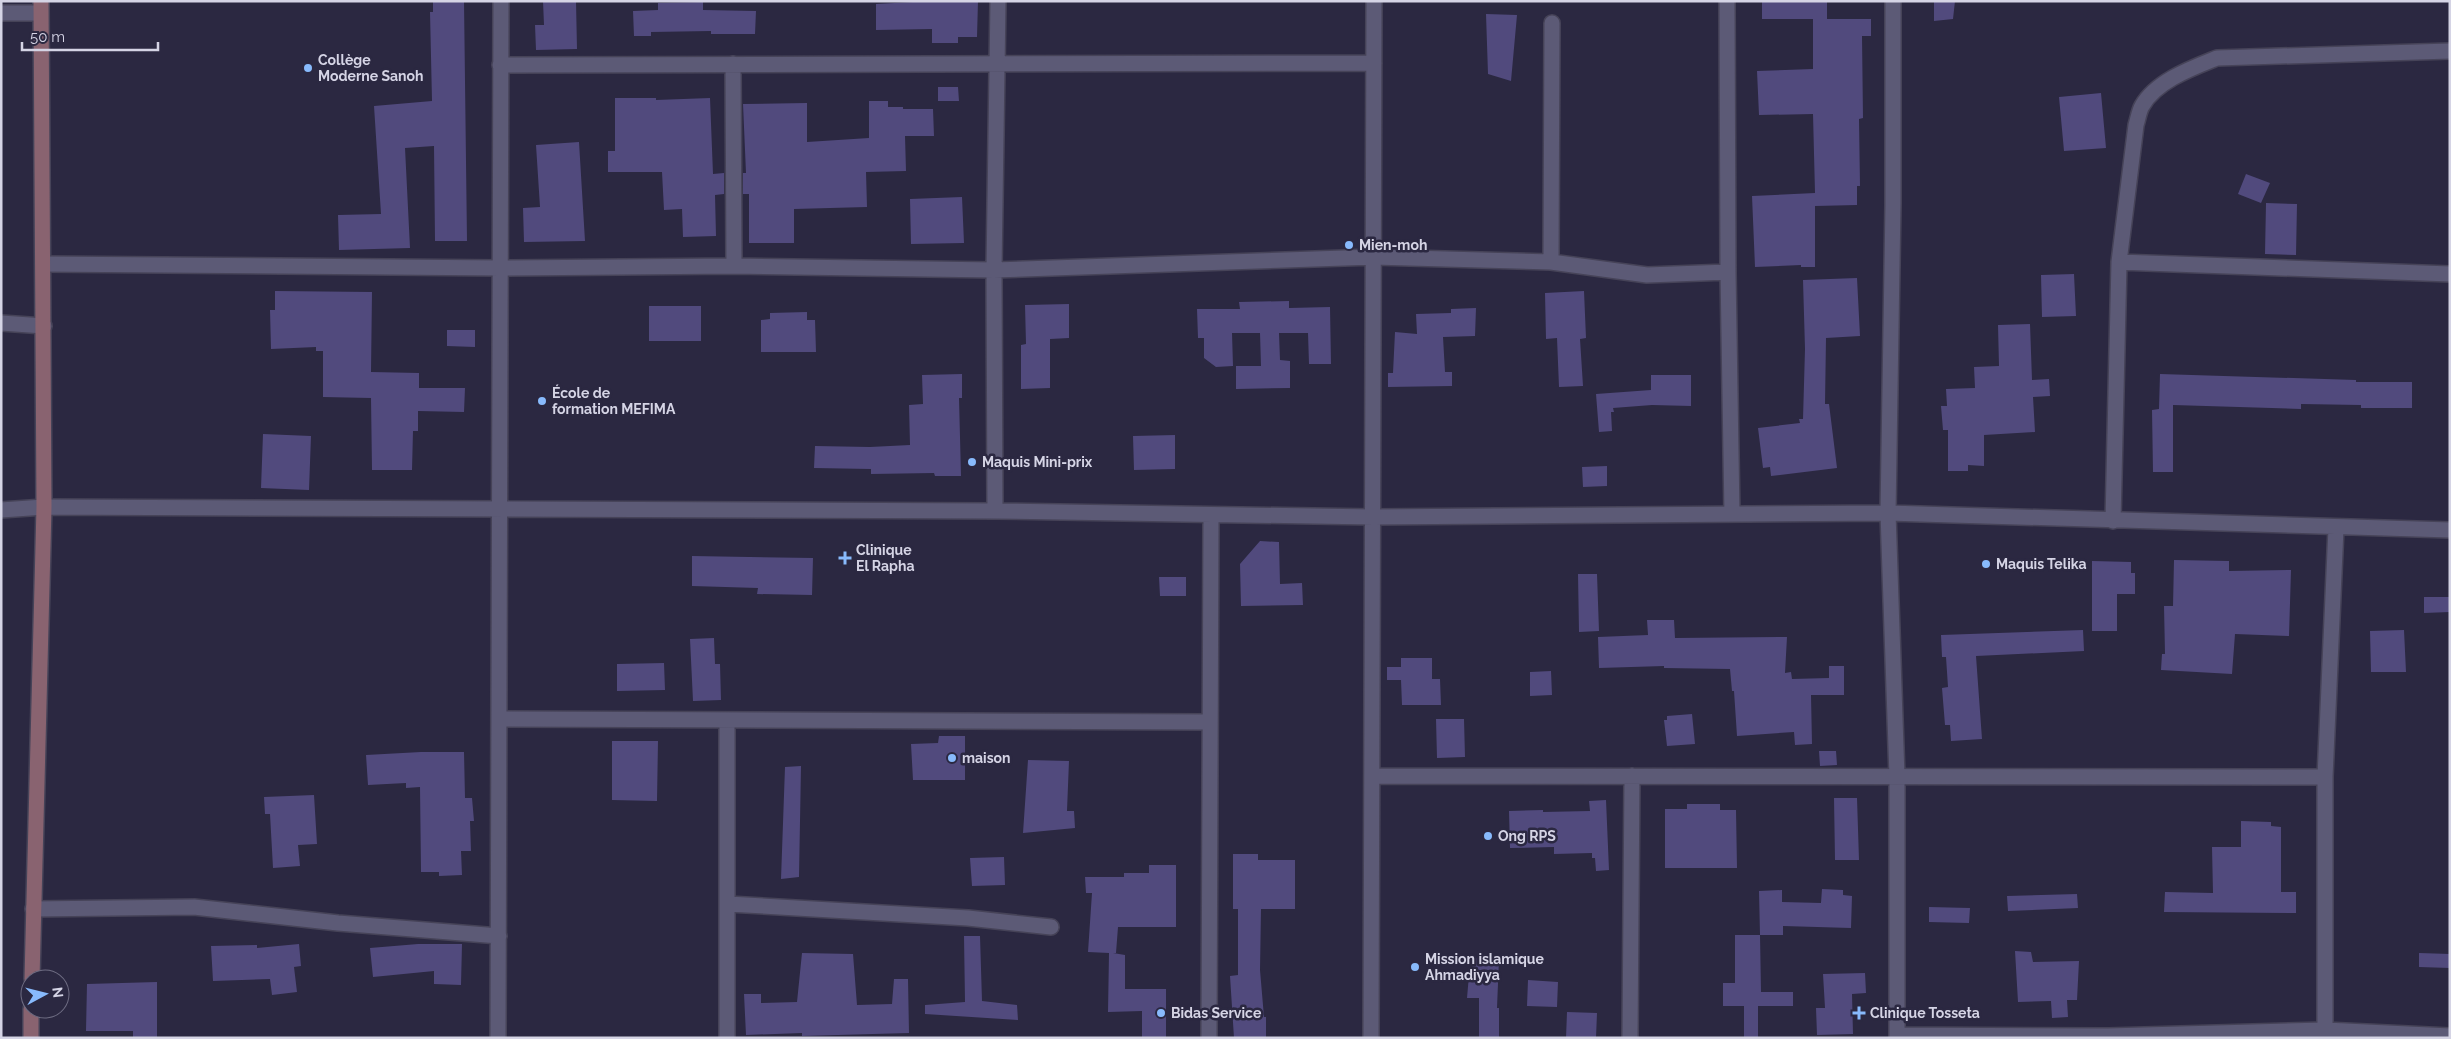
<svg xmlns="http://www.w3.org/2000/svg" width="2451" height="1039" font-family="Raleway,sans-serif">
	<rect width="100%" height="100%" fill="#2b2841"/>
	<path fill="#514a7d" d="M433,1h31l3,240h-32l-1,-95 -29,2 5,100 -71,2 -1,-35 43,-1 -7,-108 58,-5 -2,-89h3z
		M543,1h33l1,48 -41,1 -1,-25h9z
		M931,1h47l-1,36h-19v6h-26v-14l-56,1v-26z
		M1762,1h65v18h44v17h-9l1,82 -4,1 1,67h-3v19l-42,1v61h-14v-2l-46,2 -3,-71 63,-3 -2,-79 -54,1 -2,-44 56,-2v-50h-51z
		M1934,1h21l-2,18 -19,2z
		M703,2v8l53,1 -1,23h-44v-3l-60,1v4h-17l-1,-25 25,-1v-7z
		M1486,14l31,1 -6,66 -23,-7z
		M938,87h20l1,14h-21z
		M2101,93l5,55 -42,3 -5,-54z
		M615,98h41v2l54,-2 3,76 11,-1v21l-9,1 1,41 -33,1 -1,-28 -18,1 -2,-38h-54v-21h7z
		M869,101h19v6h15v2h30l1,27h-29l1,35 -40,1 1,35 -73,2v34h-45v-49h-6v-21h3l-3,-69 64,-1v39l62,-4z
		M579,142l6,99 -61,1 -1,-34 17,-1 -4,-62z
		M2246,174l24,9 -9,20 -23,-9z
		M962,197l2,46 -53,1 -1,-45z
		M2266,203l31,1 -1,51 -31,-1z
		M2074,274l2,42 -34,1 -1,-42z
		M1857,278l3,58 -34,2 -1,66h4l8,64 -66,8 -1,-9 -7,1 -5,-40 42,-5 -1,-4h4l2,-70 -2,-69z
		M275,291l97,1 -1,80 48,1v15h46l-1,24 -46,-1v20h-5l-1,39h-40l-1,-72 -48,-1v-46h-7v-4l-45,2 -1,-39h5z
		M1584,291l2,47 -6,1 3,47 -24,1 -2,-49 -11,1 -1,-46z
		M1289,301v7l41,-1 1,57h-22l-1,-31h-29l1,27 10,1v27l-54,1v-23h25l-1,-33h-28l1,33 -17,1 -12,-9v-20h-6l-1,-29h43l-1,-7z
		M1069,304v34l-19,1v49l-29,1v-44l5,-1 -1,-39z
		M649,306h52v35h-52z
		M1476,308l-1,28 -32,1 2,35h7v14l-64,1v-14h5l2,-41 22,2 -1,-20 35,-1v-4z
		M807,312v8h8l1,32h-55v-32l9,-1v-6z
		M2030,324l2,56 17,-1 1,17 -17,1 2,35 -51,3v31l-16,-1v6h-20v-41h-5l-2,-24h6l-1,-17 29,-1 -1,-21 25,-1 -1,-41z
		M447,330h28v17l-28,-1z
		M962,374v24h-3l2,78h-26l-1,-3 -63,1v-5l-57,-1 1,-22 55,1 40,-2 -1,-40 14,-1 -1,-29z
		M2160,374l196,6v2h56v26h-51v-3l-60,-1v5l-128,-4v67h-20l-1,-62 7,-1z
		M1651,375h40v31l-39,-1 -39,3 1,4h-3l1,19 -13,1 -3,-38 55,-4z
		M263,434l48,2 -2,54 -48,-2z
		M1175,435v34l-41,1 -1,-34z
		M1607,466v20l-24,1 -1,-20z
		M1260,541l19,1 1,42 22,-1 1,22 -62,1 -1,-42z
		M692,556l121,2 -1,37 -55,-1 1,-6 -66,-2z
		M2174,560l55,1v10l62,-1 -2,66 -54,-2 -3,40 -71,-4 1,-16h3l-1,-48h9z
		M2092,561l39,1v11h4v21h-18v37h-25z
		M1578,574h19l2,57 -20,1z
		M1159,577h27v19h-26z
		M2424,597h26v15l-26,1z
		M1647,620h27l1,18 112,-1 -2,36 6,-1 1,7 37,-1v-12h15v29h-33l1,49 -17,1 -1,-13 -57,4 -3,-45h-2l-2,-22 -66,-1v-2l-65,2 -1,-31 50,-2z
		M2083,630l1,21 -108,5 6,83 -31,2 -1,-16h-5l-3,-37 6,-1 -2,-30h-4l-1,-22z
		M2404,630l2,42h-35l-1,-41z
		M714,638l1,26h5l1,36 -28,1 -3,-62z
		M1401,658h31v21h8l1,26h-39l-1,-25h-14v-13h14z
		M664,663l1,27 -48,1v-27z
		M1551,671l1,24 -22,1v-24z
		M1692,714l3,30 -28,2 -3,-26h3v-4z
		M1436,719h28l1,38 -28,1z
		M939,736h26v44h-52l-2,-36 27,-1z
		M612,741h46l-1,60 -45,-1z
		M1819,751h17l1,14 -17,1z
		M421,752h43l1,46h7l2,23h-4l1,30h-10l1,24 -23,1v-4h-18l-1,-85 -14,1v-5l-38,2 -2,-30z
		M1028,760l41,1 -2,50h7l1,17 -52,5z
		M801,766l-2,111 -18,2 4,-112z
		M314,795l3,49 -19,1 2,21 -27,2 -3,-54h-5l-1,-17z
		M1834,798h23l2,62h-24z
		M1606,800l3,70 -13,1 -1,-13h-3v-5l-38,1v-7l-44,1 -1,-37 34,-1v2l47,-1 -1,-10z
		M1687,804h33v6h16l1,58h-72v-59h22z
		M2241,821l30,1v4l10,1v65h15v21l-132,-1 1,-20 48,1 -1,-46h29z
		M1233,854h25v6h37v49h-34l-1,61 4,47h2v21h-32l-4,-62 8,-1v-66h-5z
		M1004,857l1,28 -33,1 -2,-28z
		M1149,865h27v62h-58l-2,26h-3l12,2v34h41v49h-24v-27l-34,1 1,-59 -21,-1 4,-59h-6l-1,-16h39v-4h25z
		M1822,889l21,1v5l9,1 -1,32 -68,-2v9h-23l-1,-44 23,-1v12l39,1z
		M2077,894l1,14 -70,3 -1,-15z
		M1929,907l41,1 -1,15 -40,-1z
		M1735,935h25l1,57h32v14h-35v32h-14v-32h-21v-23h12z
		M964,936h16l2,65 35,4 1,15 -93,-6v-9l40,-3z
		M299,944l2,22 -7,1 3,25 -25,3 -2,-16 -57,2 -2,-35 46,-1v3z
		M418,944h44l-1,41 -27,-1v-13l-61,6 -3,-29z
		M2015,951l16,1 2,10 46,-1 -2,39h-10l1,17 -16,1 -1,-17 -33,1z
		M802,953l51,1 4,51 35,-1 2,-25h14l1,54 -107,3v-3l-56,2 -2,-41h17v9l36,-1z
		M2419,953l31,1v14l-31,-1z
		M1473,958l26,1 -2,49h2v30h-20v-40h-12l2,-23h3z
		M1865,973l1,20 -14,1 1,40 -36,1 -1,-27h9l-2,-34z
		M1528,980l30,2 -1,25 -30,-1z
		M157,982v55h-24v-6h-47l1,-47z
		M1567,1012l30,1 -1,25h-30z"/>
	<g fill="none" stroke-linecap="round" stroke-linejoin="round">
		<g stroke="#464358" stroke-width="18">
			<path id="street" d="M1727,1l1,271 4,242
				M1893,1v203l-5,309 9,264v261
				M1,13h39
				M733,64l1,202
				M500,65l874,-2
				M1551,262l1,-239
				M2119,262l331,12
				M43,264l457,4 234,-2 260,4 380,-13 177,5 96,13 81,-3
				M1,323l43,3
				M1,510l43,-3 951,4 378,6 515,-4 562,17
				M995,511l-1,-241 4,-269
				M2113,521l6,-259 17,-137c2,-6 3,-14 6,-19 14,-25 50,-38 75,-48l233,-7
				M499,719l711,3
				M1372,776l953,1
				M728,904l240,14 83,9
				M33,909l161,-2 144,16 161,13
				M2325,1030v-253l11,-249
				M1897,1035l211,1 217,-6 125,6
				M498,1038l3,-1037
				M727,1038v-318
				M1209,1038l2,-522
				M1371,1038l3,-1037
				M1630,1038l2,-262"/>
		</g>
		<g stroke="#464358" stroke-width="18">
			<path id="secondary" d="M32,979l12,-472 -3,-506
				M31,1038v-29"/>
		</g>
		<use href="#street" stroke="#5c5a76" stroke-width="15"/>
		<use href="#secondary" stroke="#896370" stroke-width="15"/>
	</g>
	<g fill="#88bafc" stroke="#2b2841" stroke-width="2">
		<circle cx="308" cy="68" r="5"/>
		<circle cx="1349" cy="245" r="5"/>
		<circle cx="542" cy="401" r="5"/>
		<circle cx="972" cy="462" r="5"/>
		<path d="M842.5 550.5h5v5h5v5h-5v5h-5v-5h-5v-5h5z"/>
		<circle cx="1986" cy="564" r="5"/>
		<circle cx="952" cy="758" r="5"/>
		<circle cx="1488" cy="836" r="5"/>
		<circle cx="1415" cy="967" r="5"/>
		<circle cx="1161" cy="1013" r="5"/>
		<path d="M1856.5 1005.5h5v5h5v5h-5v5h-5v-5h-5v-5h5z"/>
	</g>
	<g text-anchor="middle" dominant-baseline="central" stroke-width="5" stroke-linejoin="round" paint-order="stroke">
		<g font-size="14" font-weight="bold" fill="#d5d4e5" stroke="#2b2841" text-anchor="start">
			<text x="318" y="60">Collège<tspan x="318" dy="16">Moderne Sanoh</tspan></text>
			<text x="1359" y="245">Mien-moh</text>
			<text x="552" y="393">École de<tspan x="552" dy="16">formation MEFIMA</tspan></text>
			<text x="982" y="462">Maquis Mini-prix</text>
			<text x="856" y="550">Clinique<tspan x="856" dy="16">El Rapha</tspan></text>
			<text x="1996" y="564">Maquis Telika</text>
			<text x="962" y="758">maison</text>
			<text x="1498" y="836">Ong RPS</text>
			<text x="1425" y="959">Mission islamique<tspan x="1425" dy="16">Ahmadiyya</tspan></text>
			<text x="1171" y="1013">Bidas Service</text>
			<text x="1870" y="1013">Clinique Tosseta</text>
		</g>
	</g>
	<rect width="2451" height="1039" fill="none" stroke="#d5d4e5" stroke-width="5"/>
	<g transform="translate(45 994) rotate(83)"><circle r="24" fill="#2b2841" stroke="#6f6d83"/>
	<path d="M0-4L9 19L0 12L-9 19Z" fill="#88bafc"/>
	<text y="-8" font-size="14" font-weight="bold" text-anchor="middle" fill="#d5d4e5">N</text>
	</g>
	<path d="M22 42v8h136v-8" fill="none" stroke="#d5d4e5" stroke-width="2.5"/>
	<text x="30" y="42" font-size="15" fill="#d5d4e5" stroke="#2b2841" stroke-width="4" paint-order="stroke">50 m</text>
</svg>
